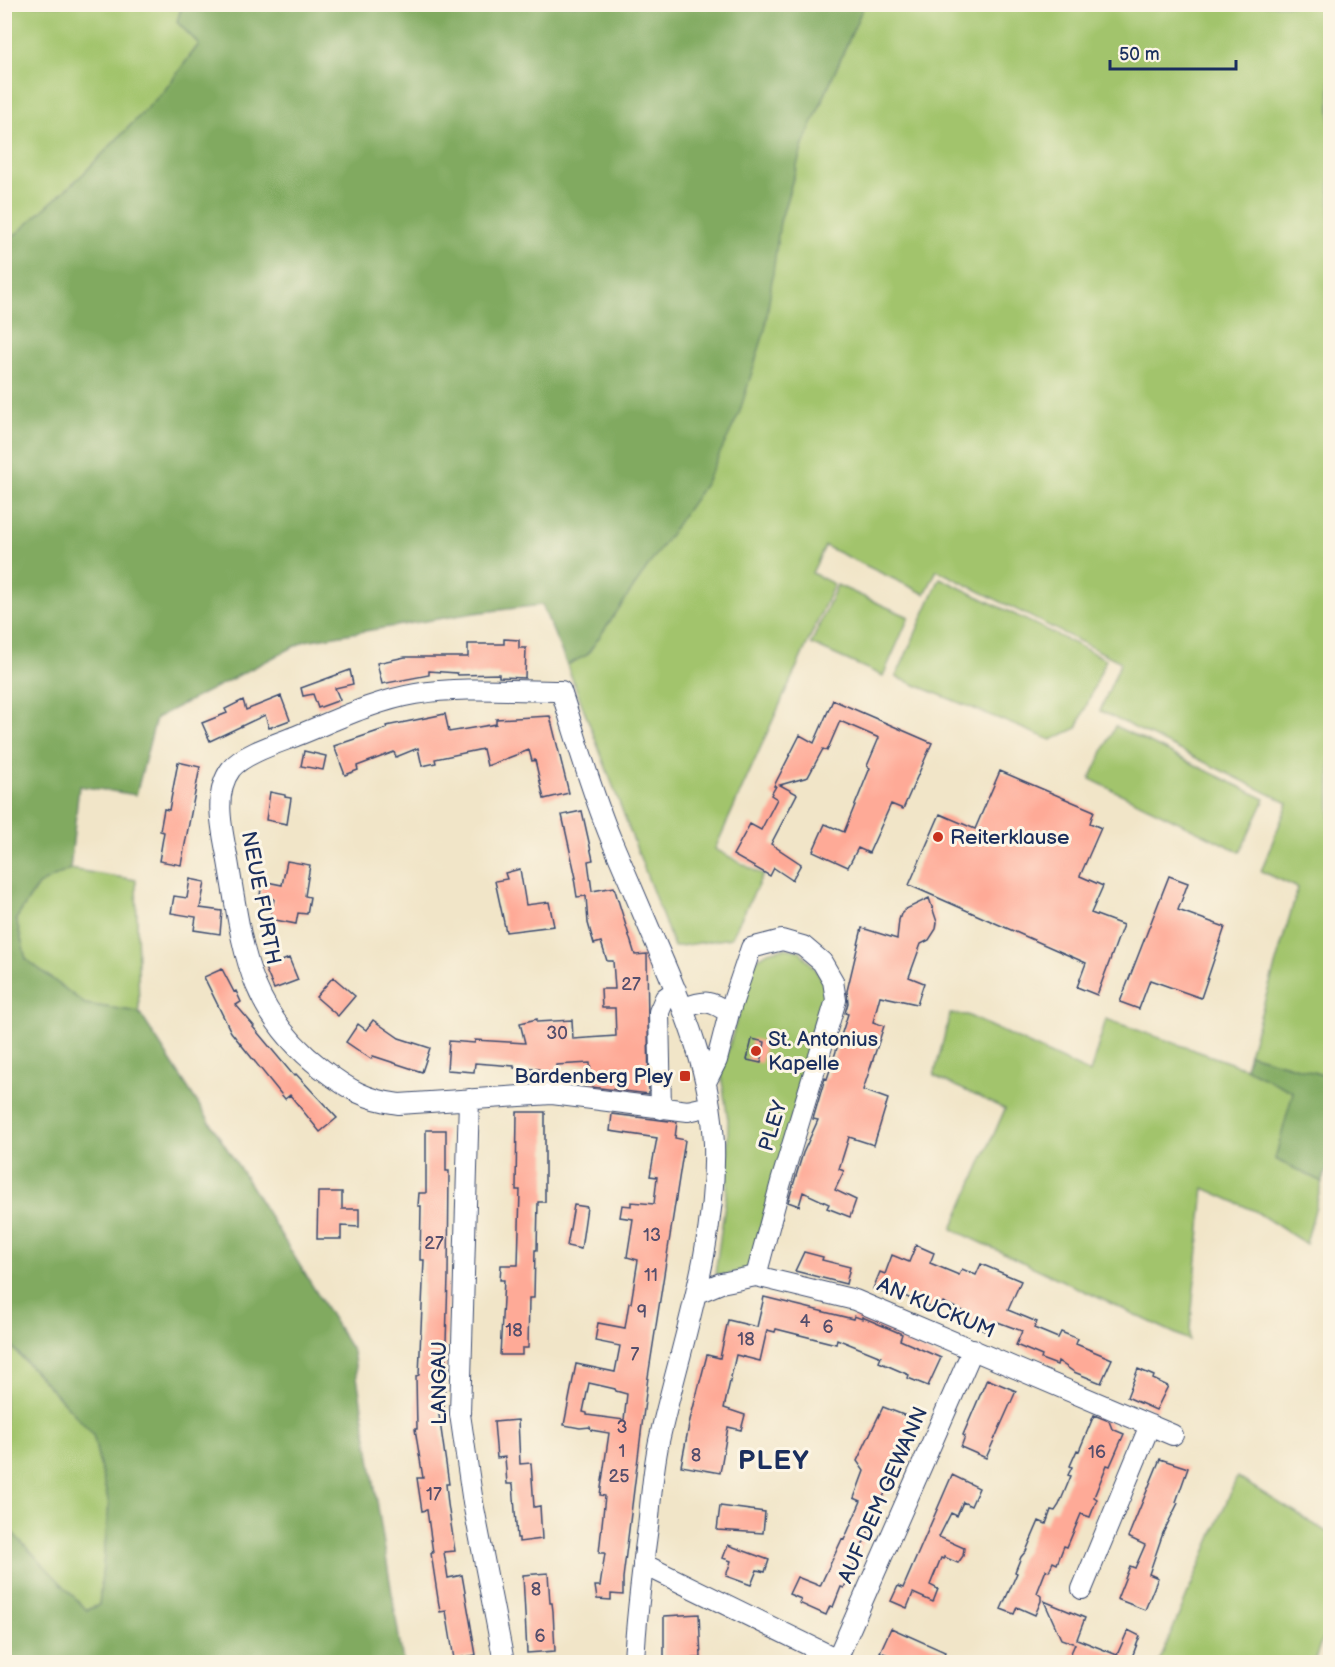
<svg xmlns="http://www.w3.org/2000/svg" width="1335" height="1667" font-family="'Balsamiq Sans',sans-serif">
	<rect width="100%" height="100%" fill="#fcf5e5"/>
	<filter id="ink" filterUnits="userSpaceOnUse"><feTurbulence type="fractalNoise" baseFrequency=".0167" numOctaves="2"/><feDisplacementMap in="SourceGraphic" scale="12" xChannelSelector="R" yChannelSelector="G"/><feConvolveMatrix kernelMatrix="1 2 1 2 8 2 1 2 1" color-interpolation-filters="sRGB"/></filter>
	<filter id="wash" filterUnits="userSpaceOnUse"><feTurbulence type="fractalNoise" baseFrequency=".008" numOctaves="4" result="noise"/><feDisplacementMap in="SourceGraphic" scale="24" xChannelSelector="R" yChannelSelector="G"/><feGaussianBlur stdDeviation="1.35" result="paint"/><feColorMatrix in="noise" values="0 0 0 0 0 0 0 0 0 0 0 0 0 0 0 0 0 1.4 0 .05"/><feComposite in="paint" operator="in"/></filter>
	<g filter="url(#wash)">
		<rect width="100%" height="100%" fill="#f1e5c8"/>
		<path fill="#a2c46c" stroke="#5e7a65" stroke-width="1.5" d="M4,5h178l-5,17 22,22 -35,47 -82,84 -77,69z
			M864,5h466v1072l-81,-23 49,-166 -37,-17 27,-68 -188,-92 21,-49 -184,-92 -12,24 -100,-48 -13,27 22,11 -119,265 48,26 -32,63 -57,9 -107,-282 20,-10 193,-433 23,-77z
			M940,578l166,81 -29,69 -26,12 -155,-63z
			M837,585l72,32 -26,59 -72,-32z
			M1115,726l150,73 -25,53 -150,-73z
			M70,869l66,11 3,132 -54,-8 -59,-45 -10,-40 22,-34z
			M785,948l15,3 26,32 1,19 -78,266 -22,7 -12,-1 12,-85 1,-69 -7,-45 32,-113 15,-10z
			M950,1014l17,1 123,58 16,-54 139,49 49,24 -19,67 47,23 -16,62 -51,-33 -51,-23 -15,152 -237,-111 53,-120 -71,-33z
			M4,1339l89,95 16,71 -10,100 -13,5 -81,-85z
			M1237,1477l93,57v82l-16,46h-155z"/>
		<path fill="#81aa60" stroke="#4e6c5f" stroke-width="1.5" d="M182,5h682l-61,140 -23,77 -15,108 -26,84 -34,70 -118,171 -20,10 -25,-60 -68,8 -169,28 -149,77 -20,77 -57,-9 -9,83 -32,16 -22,34 10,40 59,45 54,8 107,166 107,174 50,310h-398v-137l82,85 12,-5 10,-100 -16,-71 -88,-95v-1095l77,-69 82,-84 35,-47 -22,-22z
			M1249,1054l81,23v83l-8,22 -47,-23 18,-67 -48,-24z"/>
		<g id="blocks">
			<path fill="#feaa97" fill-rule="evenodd" d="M504,639l15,1v8h7l-1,30 -26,-1v-3l-41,1 -1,-2 -28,-2v4l-47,9 -5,-21 28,-6h63v-13h36z
				M350,670l3,14 -18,4 5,12 -22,8 -5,-14 -10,2 -2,-8z
				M281,696l9,24 -21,8 -4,-13 -55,26 -8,-18 25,-10 -2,-4 18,-9 3,10z
				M833,700l99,43 -29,66 -12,-5 -22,49 -11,-5 -10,19 -35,-16 12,-27 19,8 26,-64 -3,-2 12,-28 -39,-17 -13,30 -4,-2 -15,28 -28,8 17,9 -26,50 30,20 -9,16 -18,-12 -4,8 -37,-21 17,-31 11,6 16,-31 -6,-4 5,-9h-2l26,-51 14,8z
				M445,714l4,18 47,-8v-5l54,-3 19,77 -25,6 -9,-39 -3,1 -3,-11 -42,16 -4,-17 -48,10 1,4 -14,3 -4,-18 -22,9 -2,-5 -37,14 1,4 -13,5 -11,-29 53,-18 -1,-2z
				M304,751l22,5 -3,14 -22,-4z
				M178,762l22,5 -19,98 -22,-4 5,-29 -4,-1 4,-22 5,1z
				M1000,771l94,40 -4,12 11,5 -21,48 23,10 -12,27 32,12 -26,70 -20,-8 9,-24 -177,-78 31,-71 35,15z
				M270,792l15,3v2l6,1 -4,26 -21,-4z
				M582,811l11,49 -5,1 4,30 22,-4 21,68 12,-1 2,140 -57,-7 -2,-24 -34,2 1,17 -15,1 -3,-14 -25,-1v-2l-39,-3 -1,9 -27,-2 2,-29 26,2v-3l50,3 -5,-20 17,-4v3l35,-2 1,19 43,-3 -1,-28h-13l-1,-19h14l-2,-28h-6l-6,-19 -7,2 -6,-21 -2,-27 -9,1 -3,-19h2l-14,-63z
				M287,861l23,4 -5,31 5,1 -3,17 -9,-1 -2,11 -26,-5 4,-20 -14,-3 2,-15 20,4z
				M520,869l6,36 23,-3 5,24 -48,6 -11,-51 12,-2 -2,-6z
				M1169,876l19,7 -10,27 47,17 -24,71 -51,-18 -11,29 -19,-7z
				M190,879l15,3 -5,26 22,3 -2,23 -26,-4 2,-13 -25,-4 3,-17 13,2z
				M929,898l8,24 -1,7 -7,11 -8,4 -12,33 15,6 -7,21 -37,-8 -7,26 11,4 -21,64 25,9 -14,46 -25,-8 -10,32 5,2 -9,19 21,10 -6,17 -23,-9 2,-4 -26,-12 -4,14 -11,-4 15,-49 15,-33 -5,-1 12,-41 2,1 21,-65 -3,-1 3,-10 -1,-12 15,-63 35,11 2,-19 2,-6 5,-5z
				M289,958l9,22 -24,9 -9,-21z
				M222,969l12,23 2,-1 5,11 -5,3 18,21 -1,1 41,49 2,-2 41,44 -17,14 -30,-37 -5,4 -54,-67 -27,-55z
				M333,977l22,19 -17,20 -22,-19z
				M373,1020l26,18 31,10 -8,24 -49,-16 -2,3 -25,-17 12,-18 8,6z
				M752,1039l13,3 -4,21 -14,-3z
				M517,1112h28v90h-7l-1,48h-2l-1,48h-5l-1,50h-6v7h-22l4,-75h-4l1,-15h17l2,-75h-4z
				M612,1114l65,8 -2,16 10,2 -37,237 -25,201v17l-12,-1v6l-14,-1 -2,-13h5l5,-33h-6l6,-57 -5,-1 9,-62 -18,-3 -1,-3 -10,1 -16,-3 12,-61 39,8 5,-26 -25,-5 3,-18 27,5 4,-25h2l7,-43 -11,-3 6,-38 -13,-2 2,-12 9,1v-4l23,2 3,-27 -7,-1 7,-38 -47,-7zM589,1383l26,6 1,2 11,3 -3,26 -37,-5v-2l-4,-1z
				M426,1130h20v41h3l-1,106 -4,131h-6l11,76h-3l2,20 7,47 -11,1 4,26 14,-3 14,80 -22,4 -8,-48 -6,1 -9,-59h2l-6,-43 -5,1 -5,-33h6l-8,-49h2l-1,-53 3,-1 5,-115h-4l1,-54h-3l1,-13h7z
				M318,1192h24v17h17v18l-18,-1v13h-24z
				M574,1205l13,2 -6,42 -14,-3z
				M916,1245l18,8 -4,10 29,12 3,-6 14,6 5,-11 40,17 -13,29 29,12 -3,6 24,10 3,-6 17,7 -2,5 36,15 -11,24 -27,-11 -16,-11 -1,4 -16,-6 1,-3 -26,-11 6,-14 -27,-10 -6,12 -24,-11 4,-8 -26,-12 -4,9 -46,-20 -1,4 -19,-6 7,-17 5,2 7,-19 17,7z
				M804,1252l19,5 -1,3 28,7 -4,17 -51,-13z
				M764,1297l89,22 1,-3 8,3v-2l40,17 -2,6 41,18 -13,28 -20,-8 1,-3 -30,-13 2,-5 -44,-18 -1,5 -60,-15 -1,3 -8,-2 -7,31 -24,-6 -12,53 21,7 -4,15 -13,-3 -8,46 -39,-7 9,-46 17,-65 13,3 8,-38 29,7z
				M1138,1369l16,7 -1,3 15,7 -12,24 -29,-13z
				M987,1379l29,12 -30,67 -25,-11 4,-11 -2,-1z
				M883,1407l31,12 -11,27 5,2 -10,20 -2,-1 -52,121 -3,-1 -8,20 -3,-1 -4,9 -27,-12 2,-4 -12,-5 8,-17 23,9 22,-47 2,1 17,-39 -7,-3 10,-27 -7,-10z
				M1094,1415l15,6 3,8 12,5 -14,32 -3,-1 -13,32 3,2 -7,18 -9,-3 -14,33 -3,-1 -7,18 -4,-2 -4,9 -3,-1 -9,23 4,3v5l-6,14 -18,-8 -3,7 -13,-5 16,-36 -2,-1 6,-15 5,-6 13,-30 7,3 5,-14 4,1 4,-6 12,-29 -3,-1 4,-8 -2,-1 7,-16 2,1z
				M518,1420l2,44 11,-1 3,44 6,-1 2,33 -23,3v-4h-2l-4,-54h-6l-2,-27 -8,1 -3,-36z
				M1160,1459l28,9 -12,34 2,1 -15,30 -14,41 9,4 -13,32 -28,-11 13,-33 5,2 10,-23 -17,-8z
				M952,1475l27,13 -8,18 -8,-4 -6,14 -6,-3 -12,24 25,11 -1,8 -5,7 -14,-6v2l-3,-1 -11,27 8,4 -5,13 -20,-9 -6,15 -16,-7 7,-15 5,2z
				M720,1506l45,6 -2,21 -46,-3z
				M728,1545l41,15 -4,12 -8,-2 -6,15 -25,-9 5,-15 -8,-3z
				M548,1573l2,30h2l1,8 2,40 -28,2 -4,-78z
				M1044,1601l41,17 -8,21 40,16 11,-25 12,6 -9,24 4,2h-68l8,-18 -14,-5z
				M699,1614l2,44 -37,2v-44z
				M891,1628l54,24 -5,10h-32l-28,-10z"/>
		</g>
	</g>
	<g filter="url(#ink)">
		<use href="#blocks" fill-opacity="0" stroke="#3b4a6e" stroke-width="1.5"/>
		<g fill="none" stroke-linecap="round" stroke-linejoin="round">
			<g stroke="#3b4a6e" stroke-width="22">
				<path id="minor" d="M684,1008c21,-8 26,-8 45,5
					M706,1082l11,-22 12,-47 22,-65 31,-8 21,6 19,16 11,19 3,19 -55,182 -25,94
					M469,1099l-9,315 13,89 31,159
					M661,1109l-2,-97 6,-14 11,-8
					M697,1293l24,-10 35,-7 99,24 318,135
					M643,1564l200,98
					M1082,1589l68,-164
					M837,1659l136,-310
					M634,1662c2,-45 8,-90 14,-135 3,-29 5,-58 11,-86 22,-98 58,-195 55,-297 -3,-69 -28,-131 -55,-193 -16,-38 -32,-75 -48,-112 -20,-48 -34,-99 -50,-148 -48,0 -98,-5 -146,3 -41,7 -81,27 -119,42 -18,7 -53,18 -65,33 -19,25 -8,64 -3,92 15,88 19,150 94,208 26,20 44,31 77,35l153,-10 136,17 22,-5"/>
			</g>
			<use href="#minor" stroke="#fff" stroke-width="20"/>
		</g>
	</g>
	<g fill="#c8321e" stroke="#fcf5e5" stroke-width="2">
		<circle cx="938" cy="837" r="6"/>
		<circle cx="756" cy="1051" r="6"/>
		<rect x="679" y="1070" width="12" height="12" rx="3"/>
	</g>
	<g text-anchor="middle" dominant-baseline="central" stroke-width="6" stroke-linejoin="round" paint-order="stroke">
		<g font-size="18" fill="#544e6c">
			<text x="631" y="984">27</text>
			<text x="557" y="1033">30</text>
			<text x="652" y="1235">13</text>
			<text x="434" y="1243">27</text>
			<text x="651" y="1275">11</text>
			<text x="642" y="1312">9</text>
			<text x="805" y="1321">4</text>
			<text x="828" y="1327">6</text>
			<text x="514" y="1330">18</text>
			<text x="746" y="1339">18</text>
			<text x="635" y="1354">7</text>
			<text x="622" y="1427">3</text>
			<text x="622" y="1451">1</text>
			<text x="1097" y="1452">16</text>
			<text x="696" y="1455">8</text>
			<text x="619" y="1476">25</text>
			<text x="434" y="1494">17</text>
			<text x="536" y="1589">8</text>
			<text x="540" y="1636">6</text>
		</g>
		<g font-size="21" fill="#1b2f5e" stroke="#fcf5e5" text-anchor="start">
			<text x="950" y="837">Reiterklause</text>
			<text x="768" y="1039">St. Antonius<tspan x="768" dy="24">Kapelle</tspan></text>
			<text x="673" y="1076" text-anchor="end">Bardenberg Pley</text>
		</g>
		<g font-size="21" fill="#1b2f5e" stroke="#fcf5e5">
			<text transform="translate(261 898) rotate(79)">NEUE FURTH</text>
			<text transform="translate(773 1126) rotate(-73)">PLEY</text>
			<text transform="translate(936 1308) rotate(23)">AN KUCKUM</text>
			<text transform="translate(439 1383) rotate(-90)">LANGAU</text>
			<text transform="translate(883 1495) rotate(-66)">AUF DEM GEWANN</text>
		</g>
		<g font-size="27" font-weight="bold" letter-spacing="1.5" fill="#1b2f5e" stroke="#fcf5e5">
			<text x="774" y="1461">PLEY</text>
		</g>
	</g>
	<rect width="1335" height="1667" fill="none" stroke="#fcf5e5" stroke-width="24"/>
	<path d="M1110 60v9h126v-9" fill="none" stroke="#1b2f5e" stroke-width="3"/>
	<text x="1119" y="60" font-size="18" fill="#1b2f5e" stroke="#fcf5e5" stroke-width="4.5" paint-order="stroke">50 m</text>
</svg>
